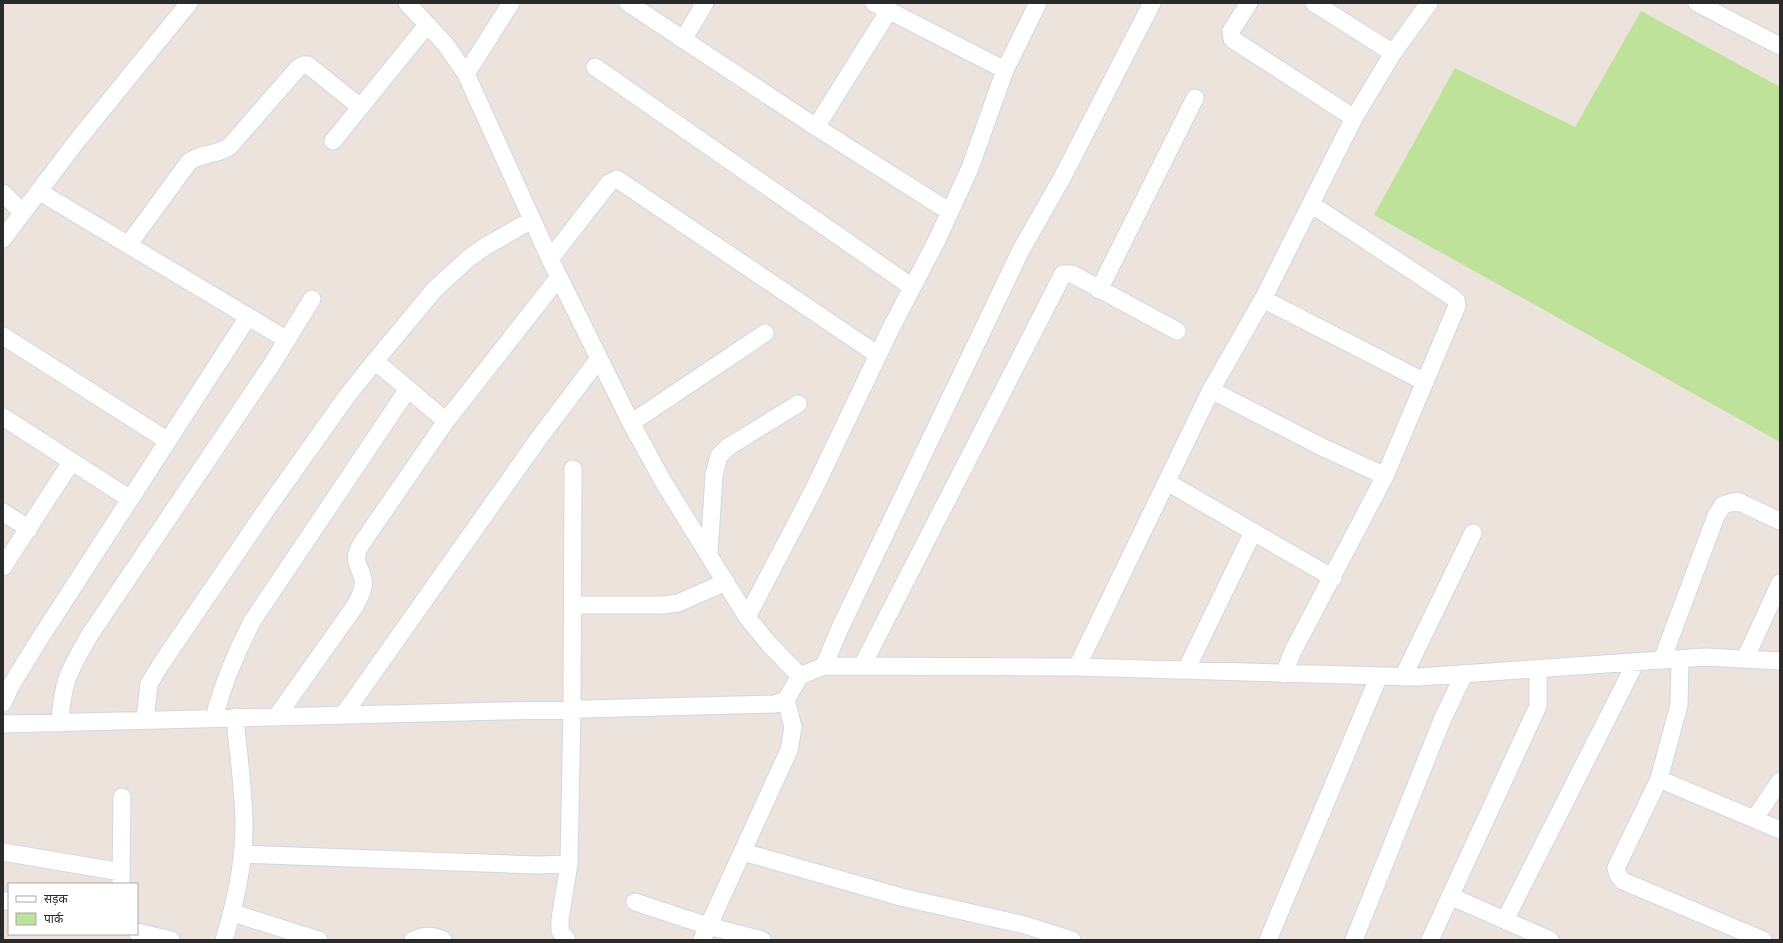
<svg xmlns="http://www.w3.org/2000/svg" width="1783" height="943" font-family="'Titillium Web','Noto Sans Devanagari',sans-serif">
	<rect width="100%" height="100%" fill="#ece3dc"/>
	<path fill="#bee299" d="M1641,11l139,76v355l-406,-227 81,-147 120,59z"/>
	<g fill="none" stroke-linecap="round" stroke-linejoin="round">
		<g stroke="#d1d7e3" stroke-width="19">
			<path id="minor" d="M407,3l39,42 20,29 84,185 81,164 33,60 83,134 22,27 31,32
				M628,3l188,124 134,85
				M874,3l131,67
				M1249,3l-18,28 1,8 122,79
				M1314,3l79,50
				M1697,3l83,43
				M683,40l22,-37
				M595,67l317,220
				M466,74l45,-71
				M816,127l72,-115
				M333,141l94,-116
				M40,192l247,148
				M3,193l20,20
				M3,239l73,-97 113,-139
				M128,245l61,-83c13,-10 28,-6 41,-16l68,-78 5,-3h5l52,42
				M550,259l59,-76 8,-4 261,176
				M1099,290l96,-192
				M1263,299l162,83
				M3,336l165,105
				M375,361l71,60
				M1211,390l111,57 63,29
				M3,417l127,82
				M631,423l134,-90
				M1167,482l166,96
				M3,512l26,17
				M709,553l5,-78 5,-19 9,-9 70,-43
				M3,567l69,-106
				M573,605h90l15,-2 48,-21
				M747,617l66,-126 78,-163 46,-88 33,-72 35,-98 33,-67
				M1745,659l35,-76
				M1662,660l54,-144 7,-11 14,-4 43,20
				M824,666l17,-40 180,-376 41,-72 90,-175
				M862,666l201,-392h9l105,57
				M1077,667l134,-277 52,-91 91,-181 39,-65 36,-50
				M1186,670l67,-138
				M1284,674l9,-23 92,-175 72,-170 -1,-6 -4,-3 -141,-93
				M1403,677l70,-144
				M3,703l7,-16 27,-44 211,-326
				M344,714l195,-276 59,-78
				M277,716l78,-110c4,-8 10,-17 8,-27 -4,-17 -12,-18 -1,-36l84,-122 113,-144
				M214,718c9,-35 22,-66 39,-98l155,-231
				M145,720l4,-36 12,-20 105,-154 81,-114 28,-35 60,-72 34,-31 17,-12 46,-26
				M60,723c2,-41 9,-52 29,-87l183,-272 40,-65
				M3,724l772,-20 11,-4 14,-24 24,-10 253,1 341,10 287,-20 75,4
				M1659,779l20,-74 1,-46
				M1755,818l25,-37
				M3,852l118,20
				M743,852l158,45 124,28 47,15
				M242,854l295,11 32,-1
				M121,884l1,-87
				M1450,896l100,44
				M3,901h6
				M635,902l73,24 54,14
				M233,913l86,27
				M1505,920l131,-258
				M137,932l34,8
				M224,940c11,-36 20,-76 20,-114 0,-36 -6,-73 -9,-109
				M413,940c12,-5 19,-5 30,0
				M567,940l-7,-9v-12l9,-55 3,-155 1,-240
				M702,940l87,-190 4,-23 -7,-27
				M1268,940l111,-264
				M1354,940l89,-222 21,-44
				M1430,940l108,-234v-37
				M1763,940l-140,-59 -5,-6 -2,-7 43,-89 121,51"/>
		</g>
		<use href="#minor" stroke="#fff" stroke-width="17"/>
	</g>
	<rect width="1783" height="943" fill="none" stroke="#2a2a2a" stroke-width="8"/>
	<rect x="8" y="883" width="130" height="52" fill="#ffffff" stroke="#aaaaaa"/>
	<rect x="16" y="896" width="20" height="6" fill="#ffffff" stroke="#aaaaaa"/>
	<text x="44" y="903" font-size="12" fill="#2a2a2a">सड़क</text>
	<rect x="16" y="913" width="20" height="12" fill="#bee299" stroke="#aaaaaa"/>
	<text x="44" y="923" font-size="12" fill="#2a2a2a">पार्क</text>
</svg>
